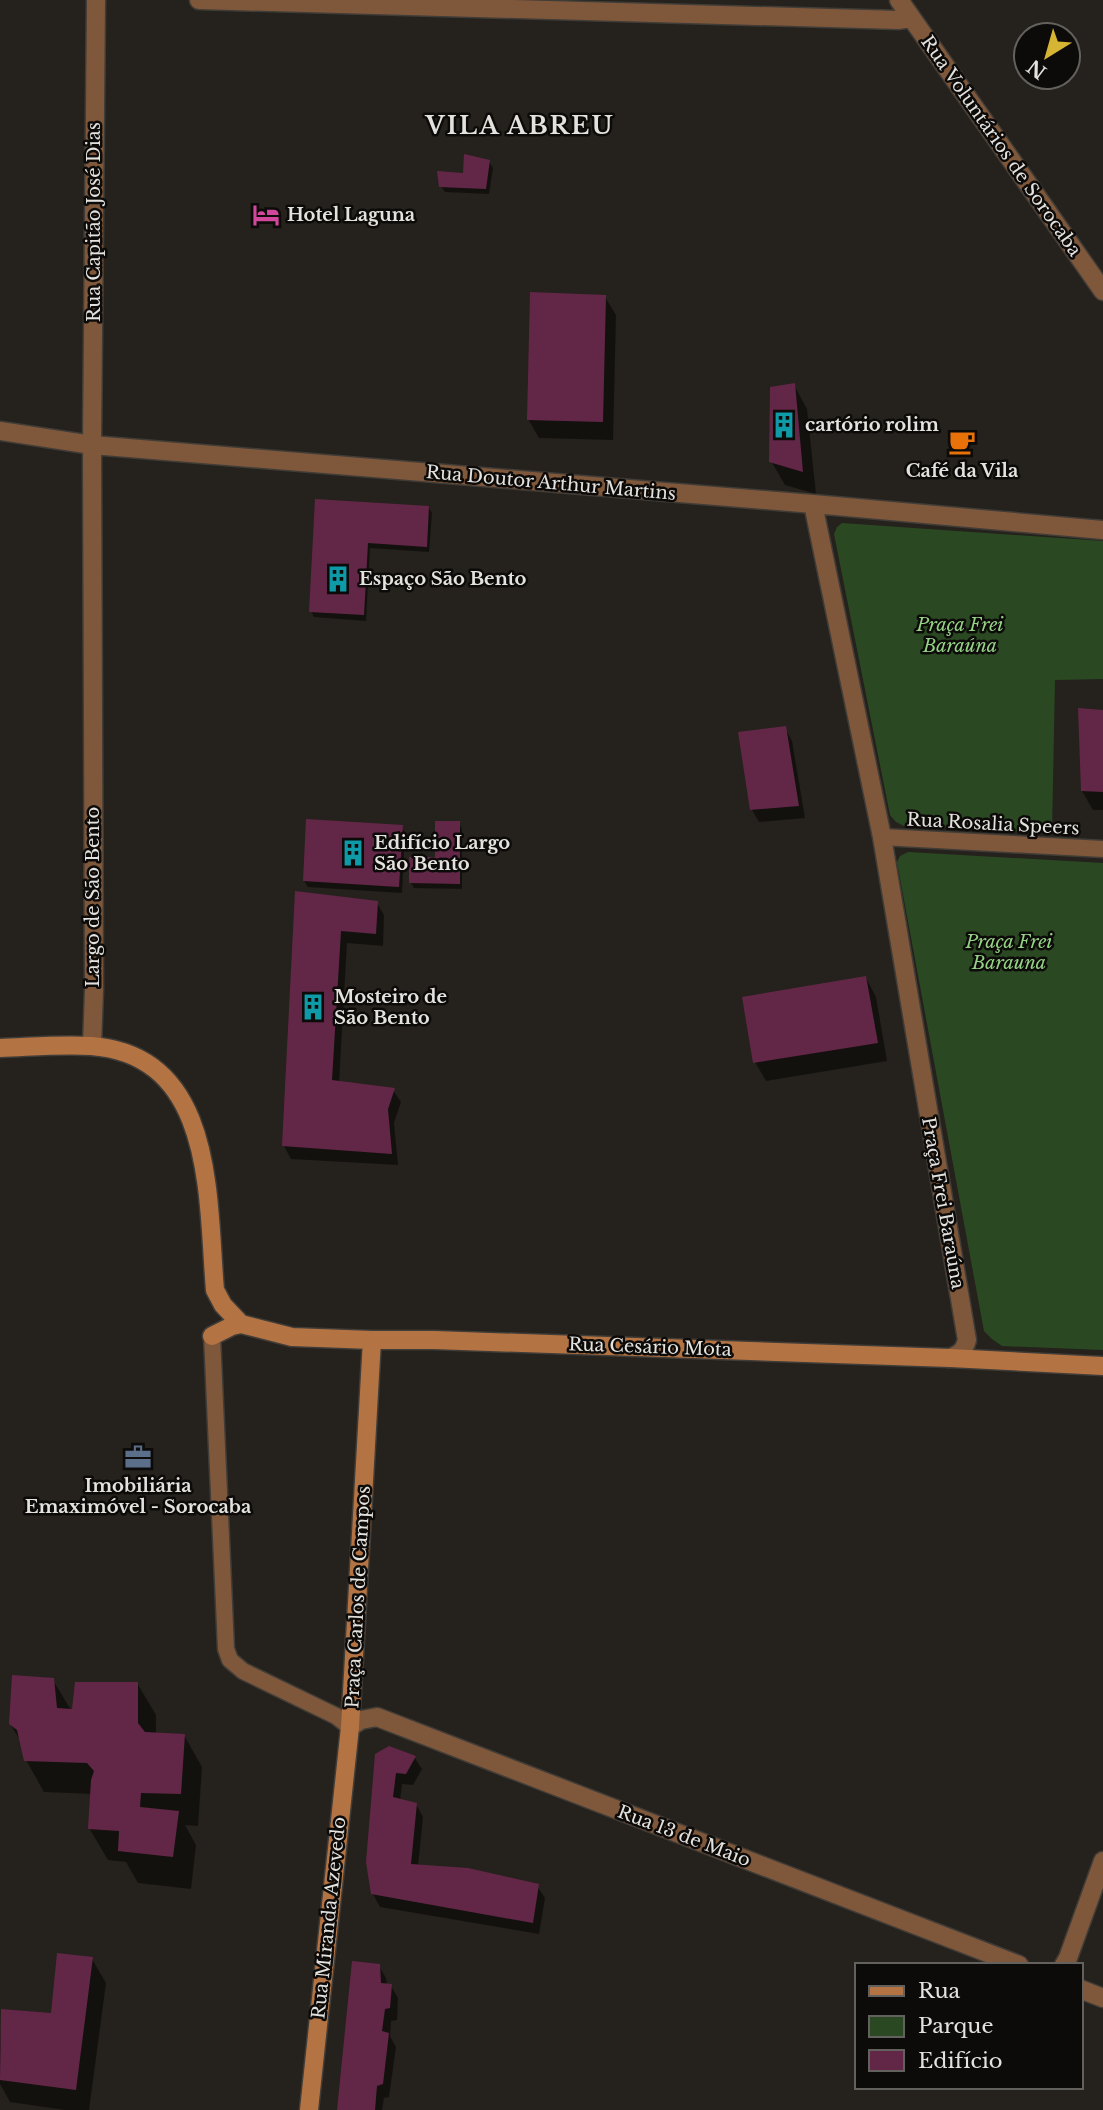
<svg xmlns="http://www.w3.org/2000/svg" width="1103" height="2110" font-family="'Libre Baskerville',serif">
	<rect width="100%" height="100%" fill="#25211c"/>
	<path fill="#2a4922" d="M842,523l261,18v138l-48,1 -3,153 -148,-7 -8,-4 -6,-7 -56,-281 3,-7z
		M908,852l195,11v487l-101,-4 -10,-7 -8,-8 -87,-469 3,-6z"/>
	<path fill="#0007" d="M489,162l4,6 -4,26 -44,-2 -4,-6z
		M605,297l11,18 -3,125 -74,-2 -11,-19z
		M794,385l13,24 9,85 -31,-9 -14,-24z
		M317,501l111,6 4,6 -3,39 -59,-4 -4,73 -52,-4 -3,-6z
		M1103,711v99h-10l-11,-19z
		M785,728l7,13 13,77 -46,4 -7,-12z
		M459,823l3,6v60l-48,-1 -3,-5 25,-24z
		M402,827l3,6 -3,60 -94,-6 -4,-6z
		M297,893l80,10 7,12 -1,31 -36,-3 -8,140 54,7 8,12 -7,21 4,42 -107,-6 -7,-13z
		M866,978l10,19 11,64 -121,20 -11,-19z
		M53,1680l18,30 66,-27 19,32v19l28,1 18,32 -4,59 -13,-1 11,20 -5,44 -53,-6 -12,-21 -18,-2 -19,-32 3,-34 -48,-2 -18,-32 -4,-17 -12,-19z
		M377,1755l37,2 8,12 -9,16 -11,-1 -2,17 16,3 7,13 -5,49 119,20 8,12 -6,36 -159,-27 -7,-13z
		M92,1959l14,24 -17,127h-24l-55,-8 -10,-18v-41l3,-32 49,4z
		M379,1966l7,12 1,7 4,1 7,12 -1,22 -6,1 -1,15 6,11 -7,50 -5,1 -2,12h-43z"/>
	<path fill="#622747" d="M464,154l26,6 -4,29 -47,-2 -2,-16 26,2z
		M530,292l76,3 -3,127 -76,-2z
		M795,383l8,89 -34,-10 1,-75z
		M315,499l114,7 -2,41 -59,-4 -4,72 -55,-3z
		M1078,708l25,2v82l-22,-1z
		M786,726l13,80 -49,4 -12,-78z
		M306,819l97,6 -4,62 -96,-6z
		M435,821h25v63l-51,-1v-26h26z
		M295,891l83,10 -2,33 -35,-3 -9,149 63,8 -7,21 4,45 -110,-8z
		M866,976l12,67 -125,20 -11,-66z
		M12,1675l42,3 3,30 15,1 3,-27h63v41l7,9 40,2 -4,60 -40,-1 -1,14 39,4 -6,46 -55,-6 1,-20 -31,-2 3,-49 3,-9 -7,-8 -63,-2 -7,-31 -8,-6z
		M389,1746l27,10 -10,18 -10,-1 -3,24 24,6 -6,61 57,4 71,16 -6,39 -162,-29 -5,-32 9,-108z
		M57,1953l36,4 -17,133 -76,-10 1,-71 50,4z
		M352,1961l28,3 1,19 11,1 -2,24 -5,1 -3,22 7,2 -6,51 -6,2 -2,24h-38z"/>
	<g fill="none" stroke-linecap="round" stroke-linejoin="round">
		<g stroke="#403c37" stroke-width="19">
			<path id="lane" d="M882,837l221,12
				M212,1336l14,313 4,11 13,11 93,45 14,11"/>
		</g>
		<g stroke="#403c37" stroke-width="21">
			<path id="street" d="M199,0l699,20 13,-2
				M899,0l204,291
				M0,431l92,14 721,59 290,26
				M813,504l69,333 85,503c-3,11 -7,14 -17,18
				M92,1046l2,-56 -2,-545 4,-445
				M350,1727l11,-7 16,-3 642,248
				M1064,1965l4,-7 35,-97
				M1080,1989l23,9"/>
		</g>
		<g stroke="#403c37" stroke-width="21">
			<path id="secondary" d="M0,1048c30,-1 61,-4 91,-2 125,9 116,153 124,244l8,15 18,19 51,13 80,3h62l516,18 153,8
				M212,1336l20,-10 9,-2
				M309,2110l41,-383 22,-387"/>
		</g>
		<use href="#lane" stroke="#7f573a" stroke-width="16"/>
		<use href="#street" stroke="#7f573a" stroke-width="18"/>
		<use href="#secondary" stroke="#b47343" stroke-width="18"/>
	</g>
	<defs>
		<g id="hotel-bare" transform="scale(2.1)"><path d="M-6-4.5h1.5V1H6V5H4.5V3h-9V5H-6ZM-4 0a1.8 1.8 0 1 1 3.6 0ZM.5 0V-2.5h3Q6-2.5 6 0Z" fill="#d1479c" stroke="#0d0b09" stroke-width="2.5" paint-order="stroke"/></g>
		<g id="building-bare" transform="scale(2.1)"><path d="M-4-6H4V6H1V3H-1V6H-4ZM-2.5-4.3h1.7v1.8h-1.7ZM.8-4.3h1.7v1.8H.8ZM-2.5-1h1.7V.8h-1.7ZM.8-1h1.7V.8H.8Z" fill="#0f9aa8" stroke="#0d0b09" stroke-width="2.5" paint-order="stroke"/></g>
		<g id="cafe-bare" transform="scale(2.1)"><path d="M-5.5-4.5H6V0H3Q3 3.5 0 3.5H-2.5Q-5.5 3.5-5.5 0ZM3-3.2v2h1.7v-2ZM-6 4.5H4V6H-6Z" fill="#e8710a" stroke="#0d0b09" stroke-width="2.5" paint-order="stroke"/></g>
		<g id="office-bare" transform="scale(2.1)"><path d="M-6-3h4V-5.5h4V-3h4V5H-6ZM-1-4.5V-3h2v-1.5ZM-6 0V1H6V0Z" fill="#5c6f8a" stroke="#0d0b09" stroke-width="2.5" paint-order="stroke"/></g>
	</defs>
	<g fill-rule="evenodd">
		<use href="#hotel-bare" x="266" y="215"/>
		<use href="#building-bare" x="784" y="425"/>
		<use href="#cafe-bare" x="962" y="442"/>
		<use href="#building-bare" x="338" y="579"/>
		<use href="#building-bare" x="353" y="853"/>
		<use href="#building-bare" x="313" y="1007"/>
		<use href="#office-bare" x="138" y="1457"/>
	</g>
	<g text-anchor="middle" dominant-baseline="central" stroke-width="5" stroke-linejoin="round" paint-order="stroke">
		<g font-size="18" fill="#e4e2de" stroke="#0d0b09">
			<text transform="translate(1001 146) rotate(55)">Rua Voluntários de Sorocaba</text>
			<text transform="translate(94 222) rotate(-90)">Rua Capitão José Dias</text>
			<text transform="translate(551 483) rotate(5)">Rua Doutor Arthur Martins</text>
			<text transform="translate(993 824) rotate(3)">Rua Rosalia Speers</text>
			<text transform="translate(93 897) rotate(-90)">Largo de São Bento</text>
			<text transform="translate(943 1203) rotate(80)">Praça Frei Baraúna</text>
			<text transform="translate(650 1347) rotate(2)">Rua Cesário Mota</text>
			<text transform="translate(358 1597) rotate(-87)">Praça Carlos de Campos</text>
			<text transform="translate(684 1836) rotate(21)">Rua 13 de Maio</text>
			<text transform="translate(329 1918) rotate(-84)">Rua Miranda Azevedo</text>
		</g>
		<g font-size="18" font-weight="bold" fill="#e4e2de" stroke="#0d0b09" text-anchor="start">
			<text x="287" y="215">Hotel Laguna</text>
			<text x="805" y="425">cartório rolim</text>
			<text x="962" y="471" text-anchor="middle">Café da Vila</text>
			<text x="359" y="579">Espaço São Bento</text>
			<text x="374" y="843">Edifício Largo<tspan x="374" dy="21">São Bento</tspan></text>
			<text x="334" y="997">Mosteiro de<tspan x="334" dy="21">São Bento</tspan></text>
			<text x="138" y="1486" text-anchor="middle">Imobiliária<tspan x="138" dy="21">Emaximóvel - Sorocaba</tspan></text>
		</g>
		<g font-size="18" font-style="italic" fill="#95d386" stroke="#0d0b09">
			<text x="960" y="625">Praça Frei<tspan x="960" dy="21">Baraúna</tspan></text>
			<text x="1009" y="942">Praça Frei<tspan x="1009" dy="21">Barauna</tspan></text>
		</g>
		<g font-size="24" font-weight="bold" letter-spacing="2" fill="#e4e2de" stroke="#0d0b09">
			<text x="520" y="125">VILA ABREU</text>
		</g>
	</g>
	<rect x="855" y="1963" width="228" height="126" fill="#0d0b09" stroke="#63615e" stroke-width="2"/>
	<rect x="869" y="1986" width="35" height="10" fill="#b47343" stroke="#63615e" stroke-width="2"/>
	<text x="918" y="1998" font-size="21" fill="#e4e2de">Rua</text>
	<rect x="869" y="2016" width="35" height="21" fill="#2a4922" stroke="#63615e" stroke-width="2"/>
	<text x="918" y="2033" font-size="21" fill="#e4e2de">Parque</text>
	<rect x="869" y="2050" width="35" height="21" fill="#622747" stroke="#63615e" stroke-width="2"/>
	<text x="918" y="2068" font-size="21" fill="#e4e2de">Edifício</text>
	<g transform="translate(1047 56) rotate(217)"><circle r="33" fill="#0d0b09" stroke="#63615e" stroke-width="2"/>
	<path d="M0-5L12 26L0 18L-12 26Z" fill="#d6b534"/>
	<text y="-10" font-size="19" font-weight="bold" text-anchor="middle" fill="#e4e2de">N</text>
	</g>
</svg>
